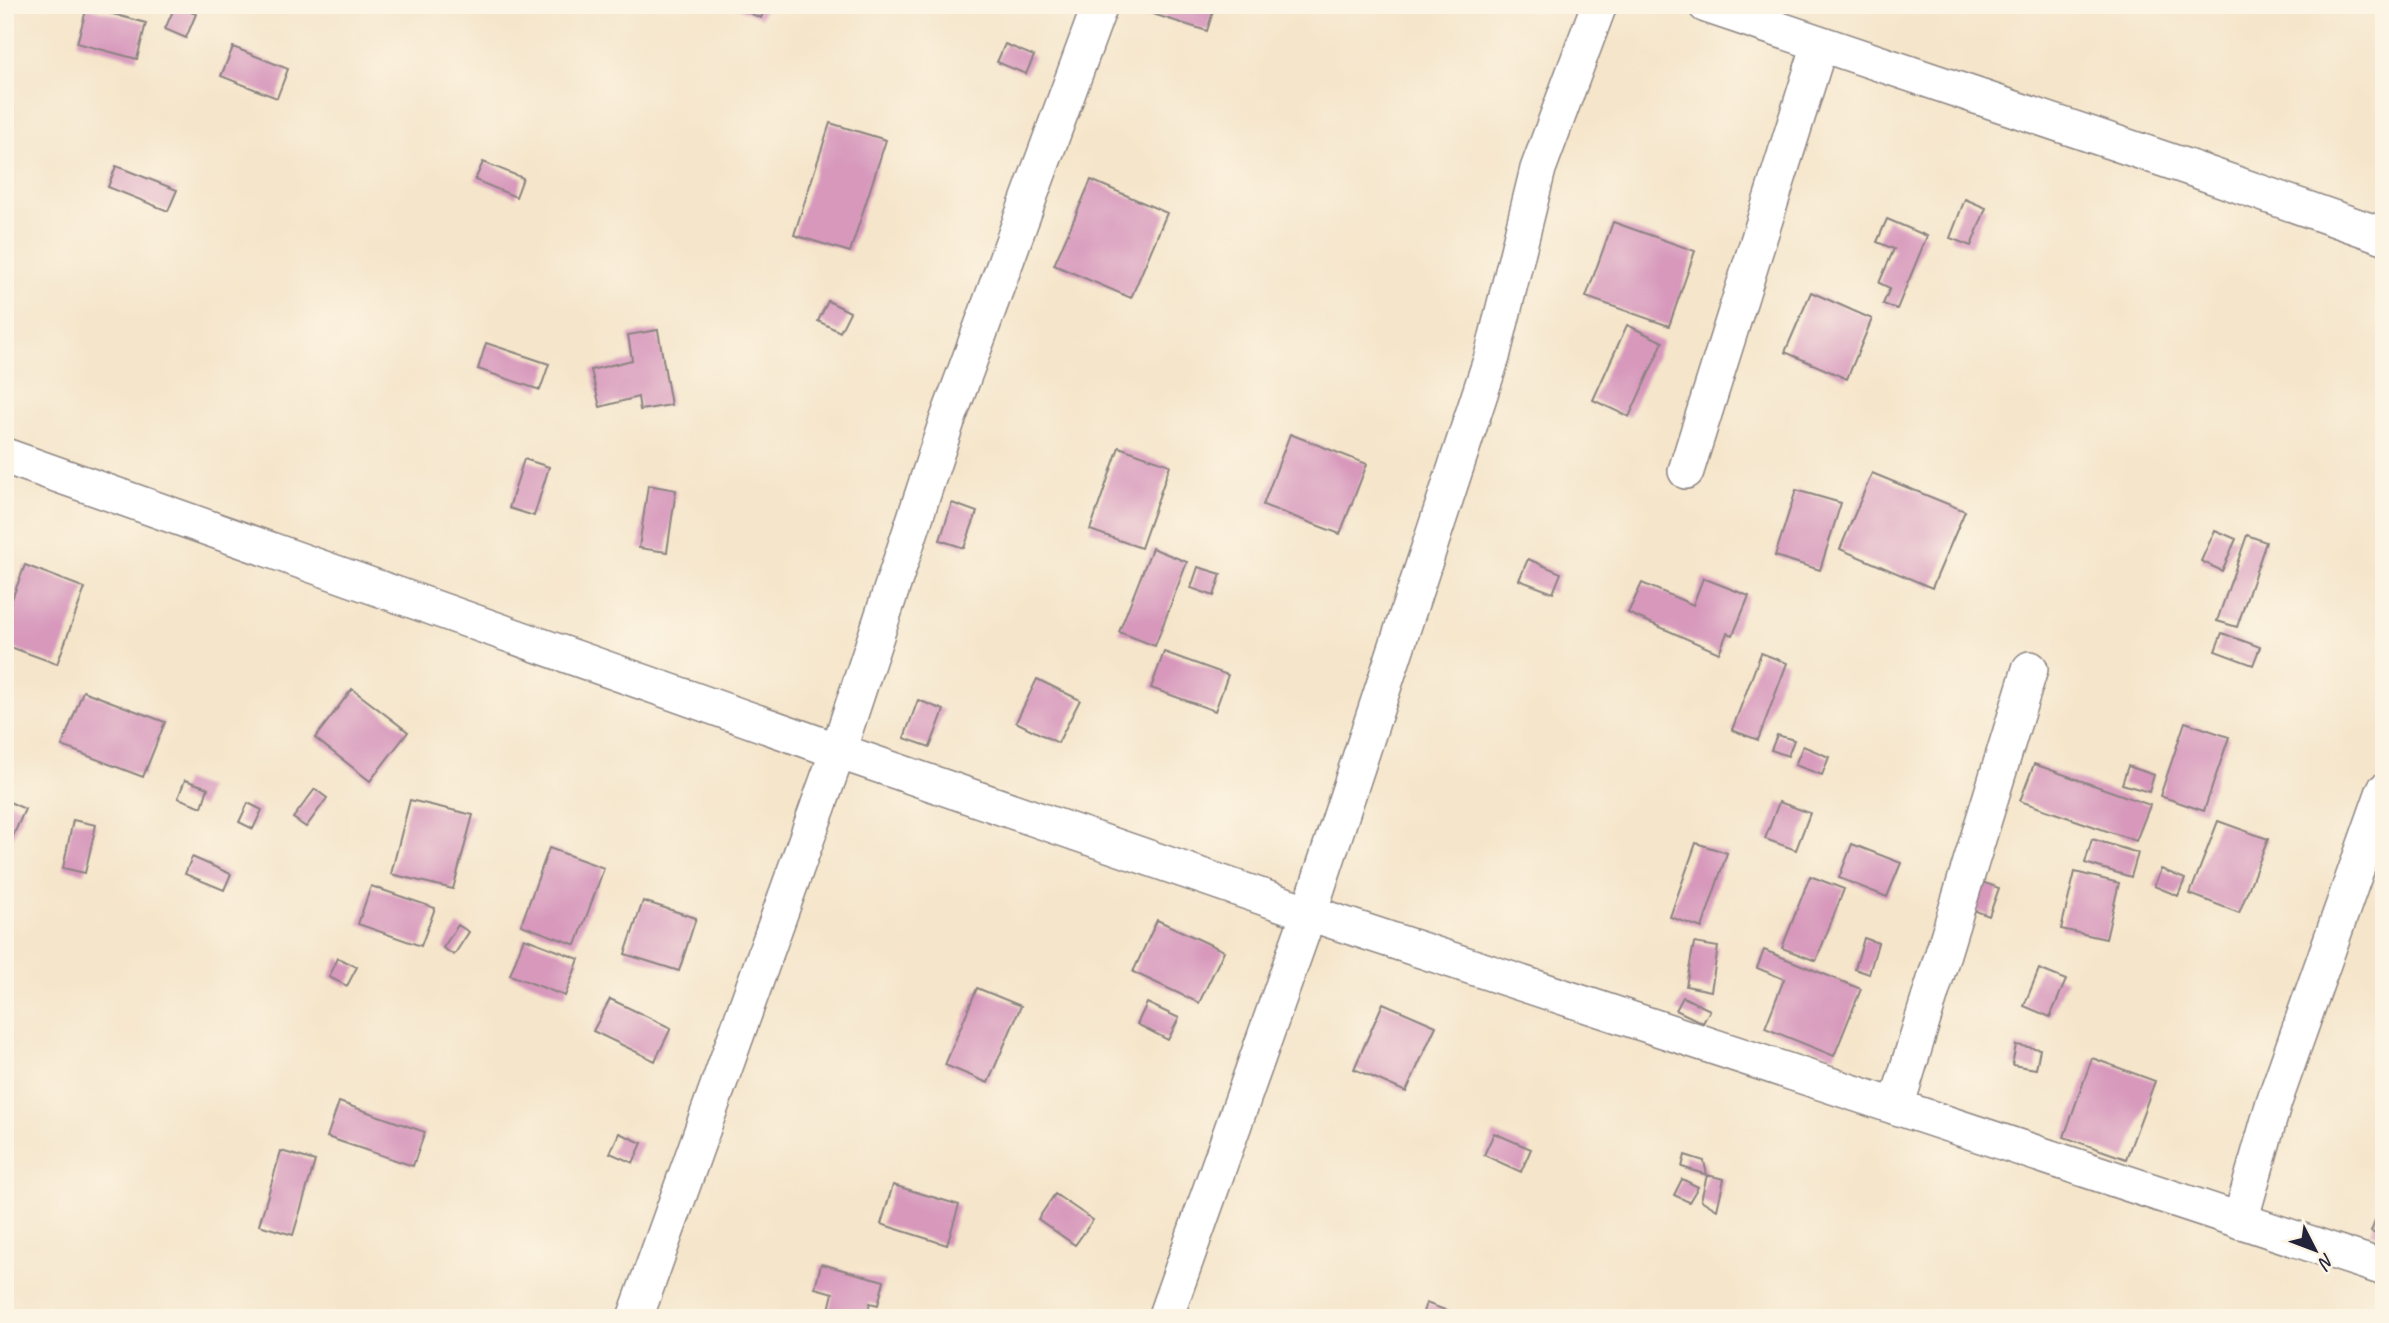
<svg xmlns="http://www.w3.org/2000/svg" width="2389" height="1323" font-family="Caveat,sans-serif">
	<rect width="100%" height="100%" fill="#fcf5e5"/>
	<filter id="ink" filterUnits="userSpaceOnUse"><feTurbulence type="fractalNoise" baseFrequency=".0143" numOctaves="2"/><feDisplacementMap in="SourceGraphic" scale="14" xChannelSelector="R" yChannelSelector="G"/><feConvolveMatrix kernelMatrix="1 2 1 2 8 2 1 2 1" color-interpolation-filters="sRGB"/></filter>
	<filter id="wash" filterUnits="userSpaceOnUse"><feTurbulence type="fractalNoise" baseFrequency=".00686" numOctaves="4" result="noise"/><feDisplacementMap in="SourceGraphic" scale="28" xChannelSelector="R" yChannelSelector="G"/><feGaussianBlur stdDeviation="1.57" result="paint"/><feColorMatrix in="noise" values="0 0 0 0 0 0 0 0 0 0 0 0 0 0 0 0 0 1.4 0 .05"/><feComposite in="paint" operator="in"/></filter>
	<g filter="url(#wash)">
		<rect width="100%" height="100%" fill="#f5e5ca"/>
		<g id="blocks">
			<path fill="#d798bc" d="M730,5h36l-5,13z
				M1138,5h77l-8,26 -70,-22z
				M175,6l21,8 -10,24 -21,-9z
				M87,7l59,16 -9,36 -60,-16z
				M1005,44l29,12 -8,18 -29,-12z
				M233,47l55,22 -11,29 -56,-22z
				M830,123l56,17 -36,112 -56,-17z
				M483,162l40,16 -7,19 -41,-17z
				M116,166l61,24 -9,21 -60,-24z
				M1091,180l76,33 -36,85 -77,-33z
				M1965,199l21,9 -15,38 -21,-8z
				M1887,219l40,17 -30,73 -14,-5 7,-16 -11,-5 15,-34 -17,-7z
				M1613,222l82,29 -26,75 -83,-29z
				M1811,292l61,27 -25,60 -62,-27z
				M828,301l22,11 -10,20 -22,-11z
				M1627,325l36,17 -34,75 -36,-17z
				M658,330l13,75 -31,5 -2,-13 -38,10 -9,-37 41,-10 -4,-25z
				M486,343l63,21 -9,26 -62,-21z
				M1290,434l77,30 -27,70 -77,-29z
				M1119,447l51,18 -29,83 -51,-18z
				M524,459l25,8 -15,49 -25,-8z
				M1872,473l93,38 -33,77 -92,-39z
				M648,485l28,5 -9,62 -28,-4z
				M1796,490l45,13 -21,67 -45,-14z
				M952,503l25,9 -13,36 -24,-8z
				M2215,530l21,9 -14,32 -21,-10z
				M2247,535l19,7 -29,85 -20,-6z
				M1152,548l35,14 -32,84 -36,-14z
				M1528,559l33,14 -8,20 -34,-13z
				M25,565l60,23 -28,76 -52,-19v-28z
				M1198,567l23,7 -7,22 -23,-8z
				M1703,578l46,18 -16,39 -6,-2 -8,20 -91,-40 14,-30 51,22z
				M2222,633l38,14 -7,18 -38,-14z
				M1164,652l64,23 -13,36 -64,-23z
				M1761,653l26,10 -29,77 -26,-10z
				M1037,679l43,21 -22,43 -42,-21z
				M352,689l56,43 -38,49 -55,-43z
				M83,691l82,31 -22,55 -81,-31z
				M918,700l26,10 -14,37 -26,-9z
				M2185,722l44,15 -25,74 -44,-15z
				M1777,735l17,5 -6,16 -17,-6z
				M1803,746l26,11 -7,18 -27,-10z
				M2034,764l116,41 -14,36 -116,-40z
				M2128,766l26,9 -5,17 -27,-8z
				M185,780l23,8 -6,19 -24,-9z
				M315,789l12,9 -21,29 -13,-9z
				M5,800l20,9 -20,45z
				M410,800l63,15 -20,74 -62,-15z
				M1779,802l31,11 -14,37 -31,-11z
				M248,803l14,7 -9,19 -14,-7z
				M73,820l23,5 -11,48 -22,-5z
				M2218,821l50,18 -29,74 -49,-19z
				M2092,839l46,14 -7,24 -46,-14z
				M1696,843l31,10 -25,75 -32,-11z
				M1852,844l49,19 -14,34 -48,-19z
				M549,848l55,20 -28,77 -55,-20z
				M192,857l39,17 -7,16 -39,-16z
				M2161,869l24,10 -7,17 -24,-10z
				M2075,872l44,11 -13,56 -45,-10z
				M1810,876l34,13 -28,72 -34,-13z
				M1982,882l17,6 -10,28 -16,-6z
				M371,886l64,22 -14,38 -63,-22z
				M643,901l53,17 -17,53 -54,-17z
				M1157,920l67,31 -25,52 -66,-31z
				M458,925l11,7 -15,23 -11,-7z
				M524,938l55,21 -14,37 -55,-21z
				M1864,938l14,5 -9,31 -14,-5z
				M1694,943l24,4 -7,44 -25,-5z
				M1764,950l97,39 -27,67 -69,-28 19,-49 -27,-11z
				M338,958l19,9 -10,19 -18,-9z
				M2039,969l27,11 -16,37 -26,-11z
				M977,988l44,18 -33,77 -43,-18z
				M1683,997l27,13 -7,13 -27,-13z
				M610,999l61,29 -16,33 -62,-30z
				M1147,1003l32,15 -11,22 -31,-16z
				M1383,1003l53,23 -30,66 -52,-23z
				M2016,1045l24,4 -4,20 -24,-4z
				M2092,1058l63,23 -29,78 -62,-22z
				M339,1102l86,30 -12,34 -86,-29z
				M619,1133l23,10 -9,20 -23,-10z
				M1494,1133l37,16 -10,23 -37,-17z
				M281,1151l34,10 -22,74 -34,-10z
				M1685,1155l19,6 3,14 17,4 -7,31 -16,-10 6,-25 -25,-8z
				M1682,1179l16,8 -9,15 -15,-7z
				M893,1185l66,20 -12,40 -66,-21z
				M1055,1194l38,26 -18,25 -37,-26z
				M2384,1197v40l-13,-5z
				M821,1264l63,17 -6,24 -8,-2 -4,15h-39l6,-25 -18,-5z
				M1426,1303l38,14v1h-43z"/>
		</g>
	</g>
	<g filter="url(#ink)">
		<use href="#blocks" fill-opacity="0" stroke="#8c8482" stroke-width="2"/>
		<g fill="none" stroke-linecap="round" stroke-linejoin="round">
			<g stroke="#8c8482" stroke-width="38">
				<path id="street" d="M1706,5l487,164 191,67
					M5,456l833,295 471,162 1075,355
					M1686,471l134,-427
					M1896,1107l134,-438
					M2240,1221l34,-119 110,-311
					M635,1318l203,-567 108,-327 154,-419
					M1165,1318l144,-405 183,-556 46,-188 61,-164"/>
			</g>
			<use href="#street" stroke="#fff" stroke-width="35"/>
		</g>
	</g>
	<rect width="2389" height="1323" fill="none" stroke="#fcf5e5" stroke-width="28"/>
	<g transform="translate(2315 1250) rotate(132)" stroke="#fcf5e5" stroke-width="5" paint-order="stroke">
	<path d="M0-5L12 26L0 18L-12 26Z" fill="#22223b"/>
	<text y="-10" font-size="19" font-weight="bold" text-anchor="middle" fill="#22223b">N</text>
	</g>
</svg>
